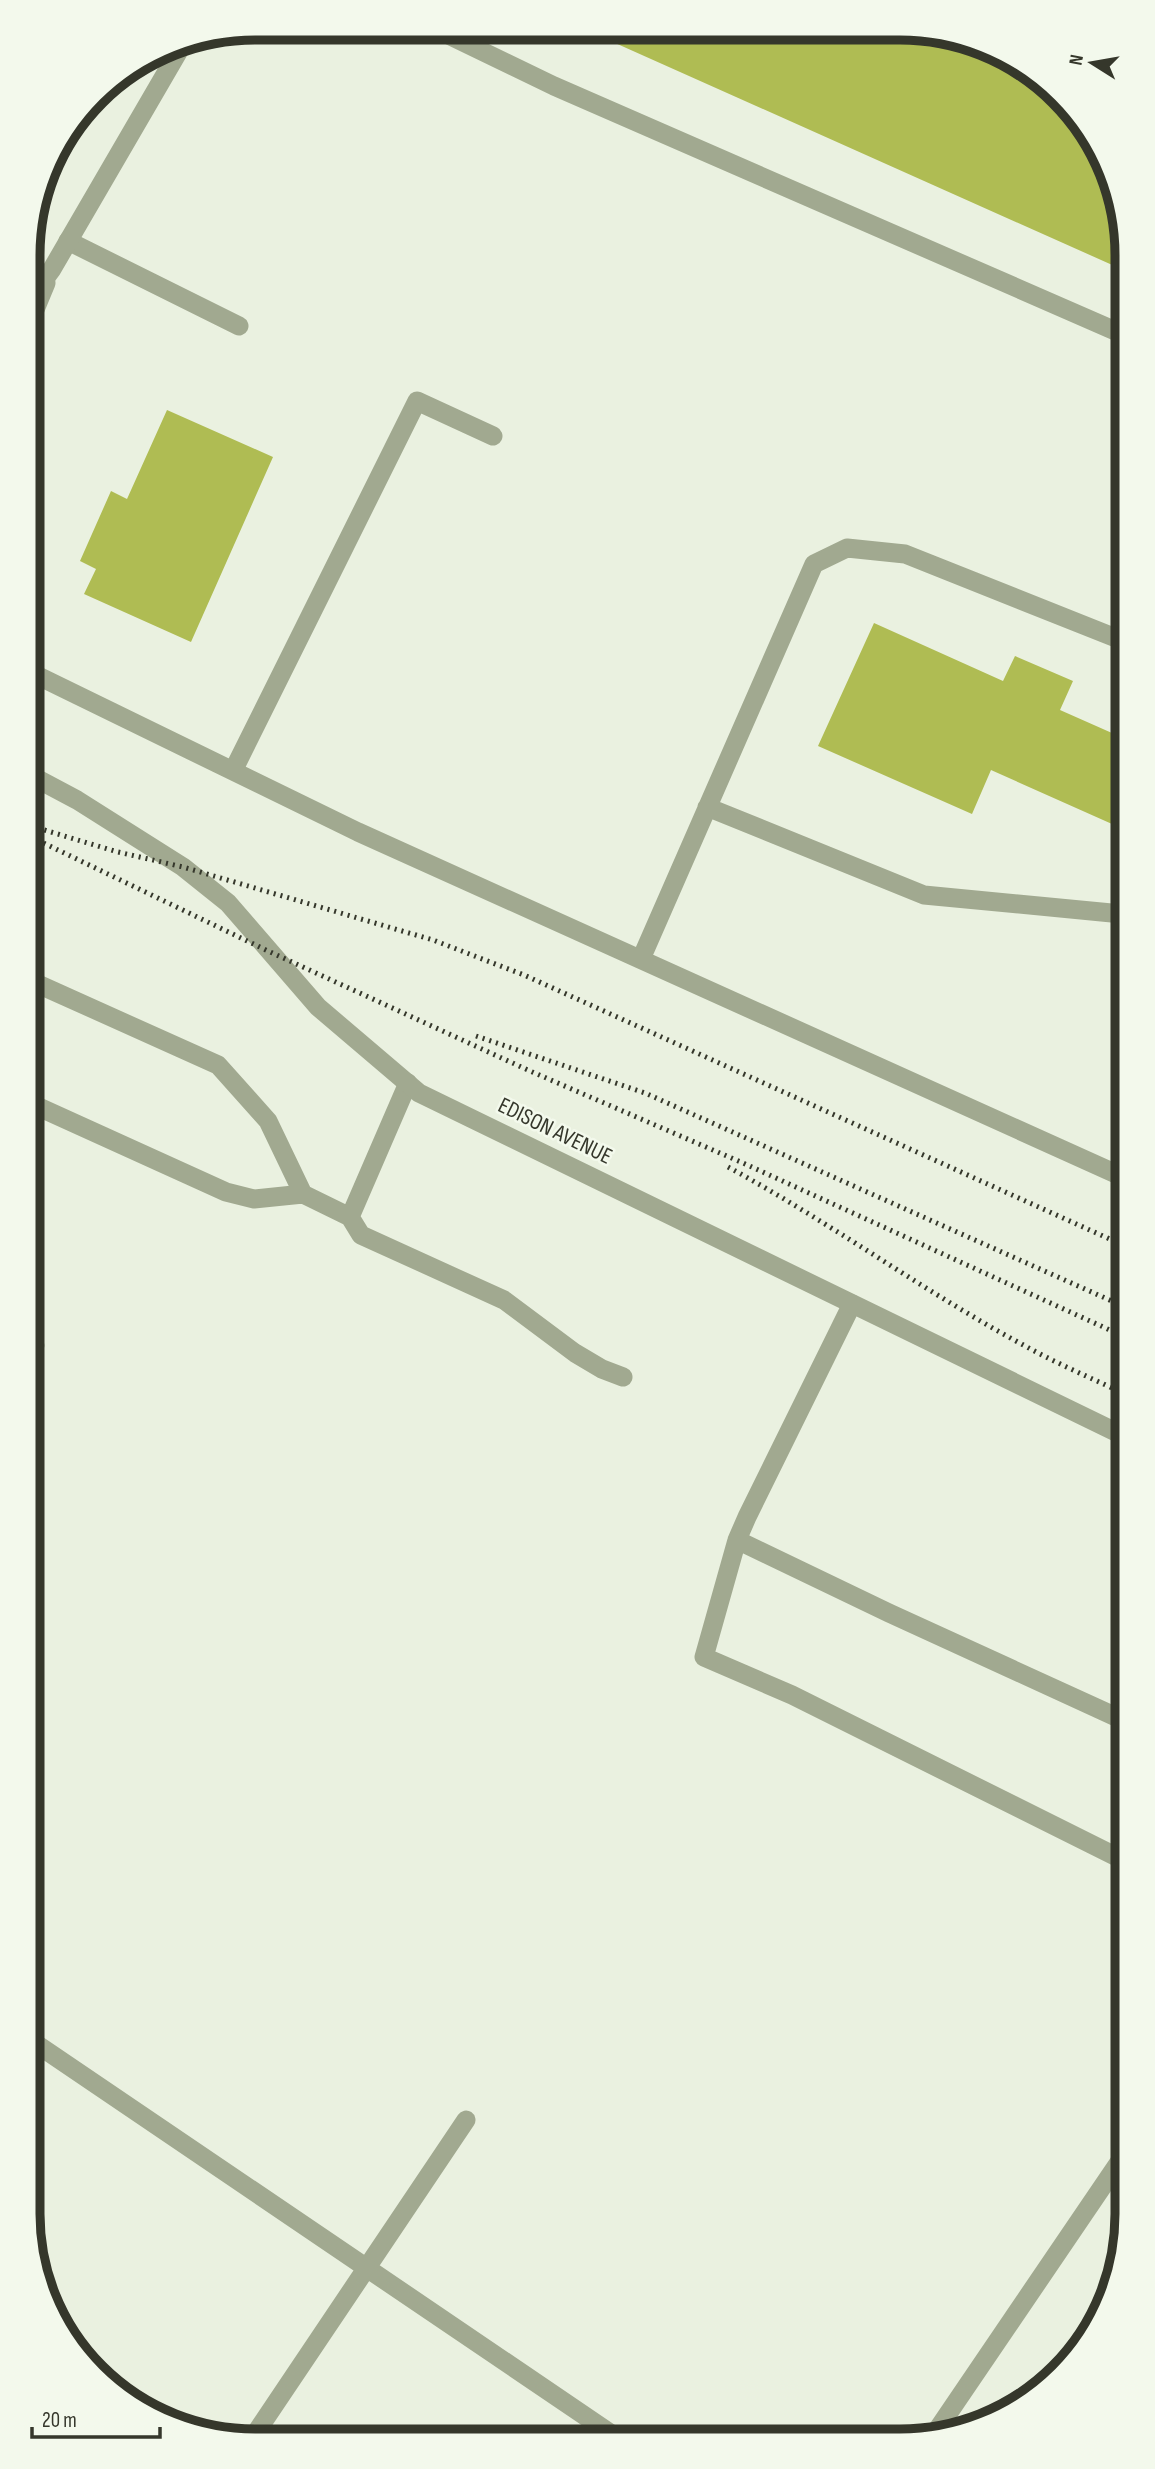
<svg xmlns="http://www.w3.org/2000/svg" width="1155" height="2469" font-family="'Sofia Sans Condensed',sans-serif">
	<rect width="100%" height="100%" fill="#eaf1e0"/>
	<path fill="#afbc53" d="M586,30l358,2 106,53 39,44 30,67v72z
		M167,410l106,47 -82,185 -107,-48 12,-25 -16,-8 31,-70 16,8z
		M874,623l129,58 12,-25 58,25 -13,29 61,27v91l-130,-58 -19,44 -154,-68z"/>
	<g fill="none" stroke-linecap="round" stroke-linejoin="round">
		<path stroke="#a1a990" stroke-width="19" d="M436,29l118,57 566,247
			M68,241l171,85
			M29,324l17,-41
			M30,672l328,160 765,345
			M233,771l184,-370 76,35
			M707,807l217,88 198,19
			M641,959l173,-395 33,-16 58,6 216,86
			M31,981l187,84 50,56 35,73
			M408,1083l-58,134 11,18 143,65 71,53 27,16 21,8
			M32,1104l194,88 28,7 49,-5 47,23
			M852,1304l-105,213 -10,23 -33,117 88,38 333,166
			M33,1345h2l-2,5
			M737,1540l152,73 236,108
			M35,2043l578,392
			M935,2433l191,-281
			M253,2437l213,-317"/>
		<path stroke="#a1a990" stroke-width="19" d="M30,775l47,25 106,67 45,36 90,104 101,86 705,343"/>
		<path stroke="#a1a990" stroke-width="19" d="M29,300l23,-31 132,-227"/>
		<path stroke="#35372b" stroke-width="5" stroke-dasharray="2 5" stroke-linecap="butt" d="M31,826l87,26 65,15 250,73 91,35 599,270
			M31,837l237,114 262,120 213,92 380,173
			M476,1036l169,57 478,213
			M728,1167c102,55 196,125 299,180 31,17 64,31 96,46"/>
	</g>
	<g text-anchor="middle" dominant-baseline="central" stroke-width="5" stroke-linejoin="round" paint-order="stroke">
		<g font-size="23" fill="#35372b" stroke="#f3f9ec">
			<text transform="translate(555 1131) rotate(26)">EDISON AVENUE</text>
		</g>
	</g>
	<path d="M0 0H1155V2469H0ZM255 40H900A215 215 0 0 1 1115 255V2214A215 215 0 0 1 900 2429H255A215 215 0 0 1 40 2214V255A215 215 0 0 1 255 40Z" fill="#f3f9ec" fill-rule="evenodd"/>
	<path fill="none" stroke="#35372b" stroke-width="9" d="M255 40H900A215 215 0 0 1 1115 255V2214A215 215 0 0 1 900 2429H255A215 215 0 0 1 40 2214V255A215 215 0 0 1 255 40Z"/>
	<g transform="translate(1092 63) rotate(281)" stroke="#f3f9ec" stroke-width="5" paint-order="stroke">
	<path d="M0-5L12 26L0 18L-12 26Z" fill="#35372b"/>
	<text y="-10" font-size="19" font-weight="bold" text-anchor="middle" fill="#35372b">N</text>
	</g>
	<path d="M32 2427v10h128v-10" fill="none" stroke="#35372b" stroke-width="3.5"/>
	<text x="42" y="2427" font-size="21" fill="#35372b" stroke="#f3f9ec" stroke-width="5" paint-order="stroke">20 m</text>
</svg>
